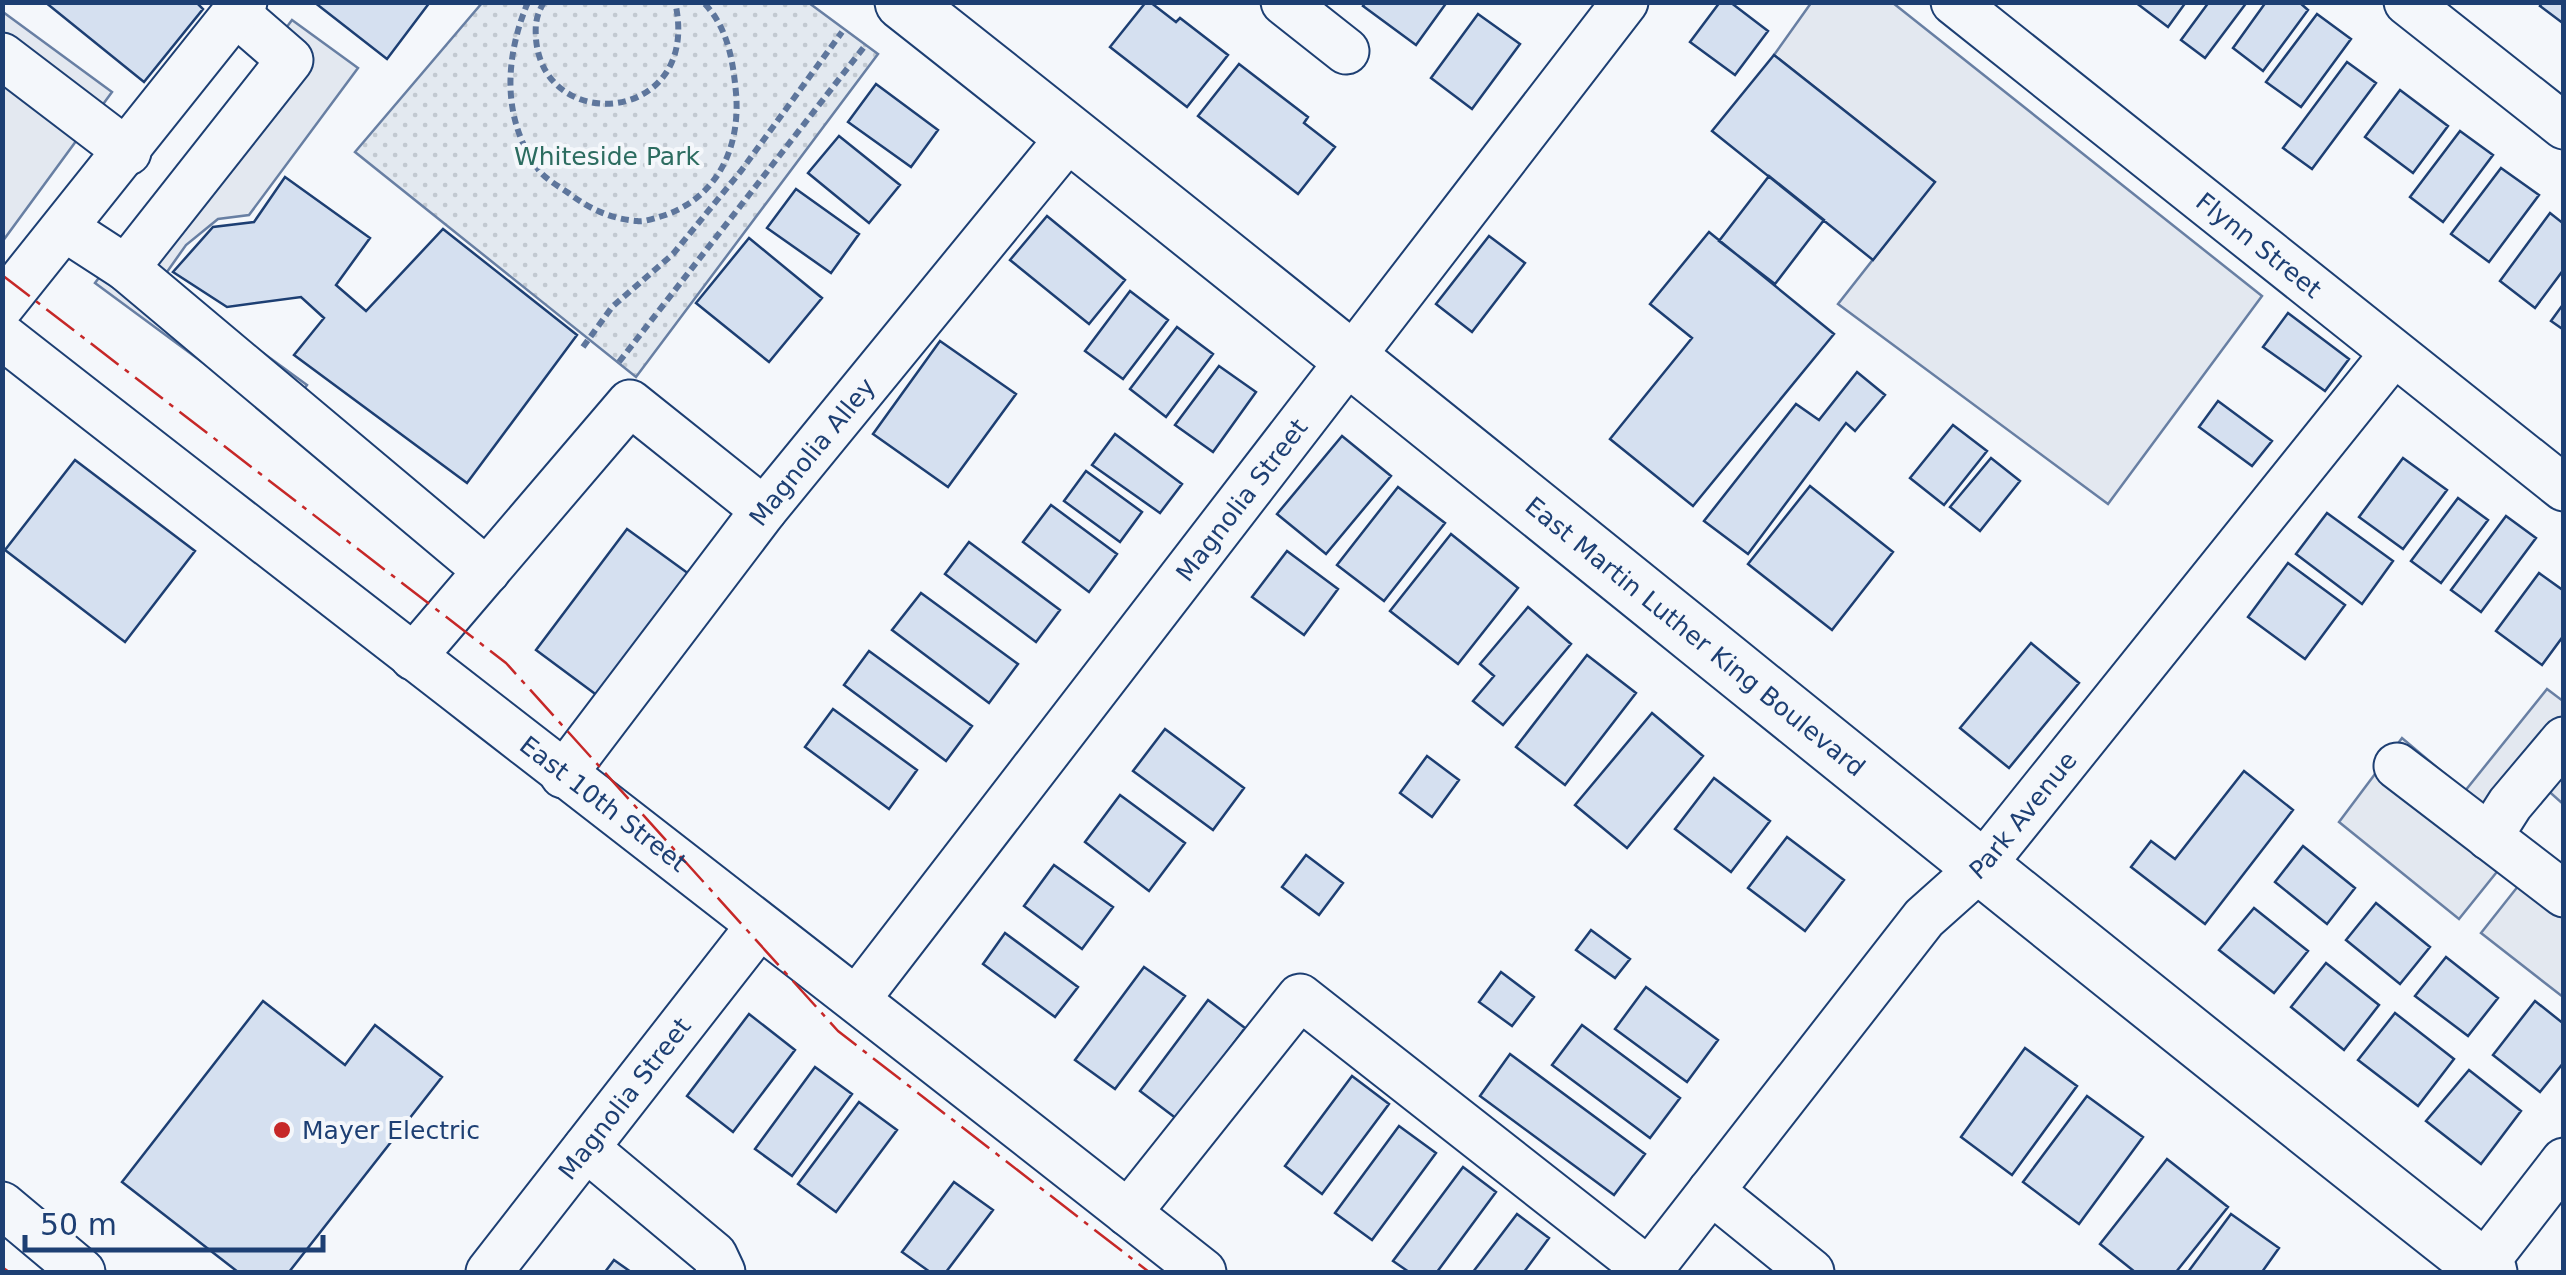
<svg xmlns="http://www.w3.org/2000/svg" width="2566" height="1275" font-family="'DejaVu Sans',sans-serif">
	<defs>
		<pattern id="green-dots" width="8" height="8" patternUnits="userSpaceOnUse" patternTransform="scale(2.5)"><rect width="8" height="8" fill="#e3e9f0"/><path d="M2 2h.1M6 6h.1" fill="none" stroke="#c2c9d1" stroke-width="1.8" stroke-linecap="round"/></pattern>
	</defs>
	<rect width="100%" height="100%" fill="#f4f7fb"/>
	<path fill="url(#green-dots)" stroke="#687fa3" stroke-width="2.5" d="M482,3h327l69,51 -242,323 -281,-225z"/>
	<path fill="#e3e8f0" stroke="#687fa3" stroke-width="2.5" d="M1811,3h82l369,293 -154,208 -270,-200 96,-122 -160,-127z
		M3,12l109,80 -107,146 -2,-2z
		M292,20l66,48 -109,147 -31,4 -32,26 -24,34 145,106 -11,15 66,80 -267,-197z
		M2547,689l16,12v103l-20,-18 -33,41 53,45v125l-82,-64 38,-48 -19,-17 -41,51 -120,-97 63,-84 63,53z"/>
	<path fill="#d5e0f0" stroke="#1d3f73" stroke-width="2.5" d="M45,2h151l7,7 -59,73z
		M314,2h116l-43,57z
		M1146,2h4l26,20 4,-4 48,37 -41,52 -77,-60z
		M1366,2h81l-31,43 -53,-39z
		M1720,2h10l38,29 -33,44 -45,-33z
		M2135,2h51l-18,25z
		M2209,2h38l-42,56 -24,-18z
		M2266,2h33l9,8 -45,61 -30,-23z
		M2543,2h21v22l-24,-18z
		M1478,14l42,30 -48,65 -41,-31z
		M2317,14l34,25 -50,68 -35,-25z
		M1774,55l161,127 -62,78 -161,-129z
		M2347,62l29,21 -64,86 -29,-21z
		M1239,64l69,53 -4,6 31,24 -37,47 -100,-78z
		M876,84l62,46 -27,37 -63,-45z
		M2400,90l48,36 -35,47 -48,-36z
		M2460,131l33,24 -50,67 -33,-25z
		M839,136l61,49 -31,38 -61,-50z
		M2501,168l38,27 -50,67 -38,-28z
		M1769,176l55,44 -49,64 -56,-43z
		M285,177l85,61 -34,47 30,26 77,-82 134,106 -110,148 -173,-128 30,-37 -23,-21 -74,10 -54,-35 40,-45 41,-5z
		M796,189l63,45 -28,39 -64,-45z
		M2550,213l14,11v45l-29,39 -35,-27z
		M1047,216l78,64 -36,44 -79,-64z
		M1709,232l125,102 -141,172 -83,-67 82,-101 -42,-34z
		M1489,236l36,27 -53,69 -36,-28z
		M749,238l73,60 -53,64 -73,-59z
		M1130,291l38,29 -45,59 -38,-28z
		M2564,303v27l-13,-9z
		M2288,313l61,46 -24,32 -62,-44z
		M1177,327l36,27 -47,63 -36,-28z
		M940,341l76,53 -68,93 -75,-53z
		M1219,366l37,26 -43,60 -38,-27z
		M1857,372l28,23 -30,36 -9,-8 -98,131 -44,-33 92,-117 23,16z
		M2218,401l54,40 -20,25 -53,-39z
		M1953,425l34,26 -43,54 -34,-27z
		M1115,434l67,50 -22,29 -68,-48z
		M1342,436l49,40 -65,78 -49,-40z
		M1991,458l29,23 -40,50 -30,-24z
		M2403,458l44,32 -44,59 -44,-32z
		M75,460l120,91 -70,91 -120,-92z
		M1086,471l56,41 -22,30 -56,-41z
		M1810,486l83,66 -61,78 -84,-66z
		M1398,487l47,36 -61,78 -47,-36z
		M2458,498l30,22 -47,63 -30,-22z
		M1051,505l66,49 -28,38 -66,-50z
		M2327,513l66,48 -31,43 -66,-50z
		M2506,516l30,22 -55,74 -30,-22z
		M627,529l62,45 -91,122 -62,-46z
		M1451,534l67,54 -60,76 -68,-53z
		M969,542l91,68 -24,32 -91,-68z
		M1287,551l51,38 -34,46 -52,-38z
		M2288,563l57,42 -40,54 -57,-42z
		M2539,573l25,18v44l-22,30 -46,-34z
		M921,593l97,71 -29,39 -97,-73z
		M1528,607l43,37 -68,81 -30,-24 21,-25 -14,-12z
		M2031,643l48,40 -70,85 -49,-40z
		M869,651l103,75 -26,35 -102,-76z
		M1587,655l49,38 -71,92 -49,-38z
		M833,709l84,61 -28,39 -84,-62z
		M1652,713l51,43 -76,92 -52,-43z
		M1165,729l79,59 -31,42 -80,-59z
		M1427,756l32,24 -27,37 -32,-24z
		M2244,771l49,39 -88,114 -74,-57 20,-26 24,18z
		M1714,778l56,43 -39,51 -56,-43z
		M1120,795l65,48 -36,48 -64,-49z
		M1787,837l57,43 -39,51 -57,-43z
		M2303,846l52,42 -28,36 -52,-42z
		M1306,855l37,28 -24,32 -37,-28z
		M1054,865l59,42 -31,42 -58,-43z
		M2376,903l54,44 -30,37 -54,-44z
		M2254,908l54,43 -34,42 -55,-43z
		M1591,930l39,29 -15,19 -39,-28z
		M1005,933l73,54 -23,30 -72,-53z
		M2446,957l52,41 -30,38 -53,-40z
		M2326,963l53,42 -35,45 -53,-43z
		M1144,967l41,29 -70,93 -40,-29z
		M1501,972l33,25 -22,29 -33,-24z
		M1646,987l72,53 -31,42 -72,-53z
		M1208,1000l37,28 -68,91 -37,-28z
		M263,1001l82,64 30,-40 67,52 -153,195h-51l-116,-90z
		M2535,1001l29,23v38l-24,30 -47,-37z
		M2395,1013l59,46 -36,47 -60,-46z
		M749,1014l46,36 -62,82 -46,-36z
		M1582,1025l98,73 -30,40 -98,-73z
		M2025,1048l52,38 -65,89 -51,-38z
		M1510,1054l135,100 -31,41 -134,-99z
		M815,1067l37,27 -60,82 -37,-27z
		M2469,1070l52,41 -40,53 -55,-43z
		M1352,1076l37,28 -67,90 -37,-28z
		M2087,1096l56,41 -64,87 -56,-42z
		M859,1102l38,28 -61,82 -38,-28z
		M1399,1126l37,27 -64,87 -37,-27z
		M2167,1159l61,48 -52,65h-41l-35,-28z
		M1463,1167l33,25 -59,80h-28l-16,-11z
		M954,1182l39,28 -47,62h-16l-28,-20z
		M1517,1214l32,24 -25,34h-51z
		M2231,1214l48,34 -17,24h-74z
		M614,1260l17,12h-26z"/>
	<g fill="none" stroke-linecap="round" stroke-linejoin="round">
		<g stroke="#1d3f73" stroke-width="49">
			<g id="minor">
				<path d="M1284,2l62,49"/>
				<path id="s1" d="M1954,2l610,486"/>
				<path d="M2407,2l157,124"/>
				<path d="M2,56l126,96"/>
				<path d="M66,229l60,39 361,303"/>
				<path d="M126,268l164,-208 -53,-46"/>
				<path d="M2,305l242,-303"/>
				<path id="s2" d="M2,336c400,313 803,621 1201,936"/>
				<path d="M413,657l217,-254 134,107"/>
				<path d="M2397,766l167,128"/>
				<path id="s3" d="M563,775l201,-265 307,-375"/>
				<path d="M2489,837l21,-33 54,-64"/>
				<path id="s4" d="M857,999l768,-997"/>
				<path d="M586,1148l128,107 8,17"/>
				<path d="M1711,1191l100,81"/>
				<path d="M2,1205l80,67"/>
				<path d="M1128,1213l172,-216 349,274"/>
				<path id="s5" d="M489,1272l270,-346"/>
				<path id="s6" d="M1648,1272l276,-354 56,-50 413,-514"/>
				<path d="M2478,1272l86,-111"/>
			</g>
		</g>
		<g stroke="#1d3f73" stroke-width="59">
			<g id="major">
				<path id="s7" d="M903,2c532,419 1054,851 1586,1270"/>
			</g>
		</g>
		<path stroke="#5e769c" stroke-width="6" stroke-dasharray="8 5" stroke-linecap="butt" d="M528,2c-23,55 -27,116 10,167 6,9 20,17 29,23 21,16 43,27 70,29 7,1 15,-2 22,-4 56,-16 82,-67 77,-124 -3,-32 -8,-66 -33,-91
			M544,2c-8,14 -9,22 -8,37 8,98 167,84 139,-37
			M583,347l29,-40 61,-53 68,-83 101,-139
			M619,362l245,-315"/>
		<use href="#minor" stroke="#f4f7fb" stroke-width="45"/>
		<use href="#major" stroke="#f4f7fb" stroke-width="55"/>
		<path stroke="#c62828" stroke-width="2.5" stroke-dasharray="35 8 5 8" stroke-linecap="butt" d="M2,275l504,388 332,368 311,241
			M2,1267l7,5"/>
	</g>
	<circle fill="#c62828" stroke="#f4f7fb" stroke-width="4" cx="282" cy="1130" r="10"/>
	<g text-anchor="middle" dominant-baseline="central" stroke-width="8" stroke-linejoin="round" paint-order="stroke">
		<g font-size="25" fill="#2c6c60" stroke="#f4f7fb">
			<text x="607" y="156">Whiteside Park</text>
		</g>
		<g font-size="25" fill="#1d3f73" stroke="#f4f7fb">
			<text stroke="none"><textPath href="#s1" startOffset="390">Flynn Street</textPath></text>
			<text stroke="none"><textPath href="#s3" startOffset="408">Magnolia Alley</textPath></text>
			<text stroke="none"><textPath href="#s4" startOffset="630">Magnolia Street</textPath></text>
			<text stroke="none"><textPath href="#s7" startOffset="1015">East Martin Luther King Boulevard</textPath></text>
			<text stroke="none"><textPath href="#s2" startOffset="762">East 10th Street</textPath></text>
			<text stroke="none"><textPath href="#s6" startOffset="592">Park Avenue</textPath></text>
			<text stroke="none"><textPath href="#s5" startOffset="220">Magnolia Street</textPath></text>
		</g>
		<g font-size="25" fill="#1d3f73" stroke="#f4f7fb" text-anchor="start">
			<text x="302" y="1130">Mayer Electric</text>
		</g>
	</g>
	<rect width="2566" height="1275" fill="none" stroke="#1d3f73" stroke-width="10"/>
	<path d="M25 1235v15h298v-15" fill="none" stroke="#1d3f73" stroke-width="5"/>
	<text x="40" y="1235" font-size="30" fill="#1d3f73" stroke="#f4f7fb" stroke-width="8" paint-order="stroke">50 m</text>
</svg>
